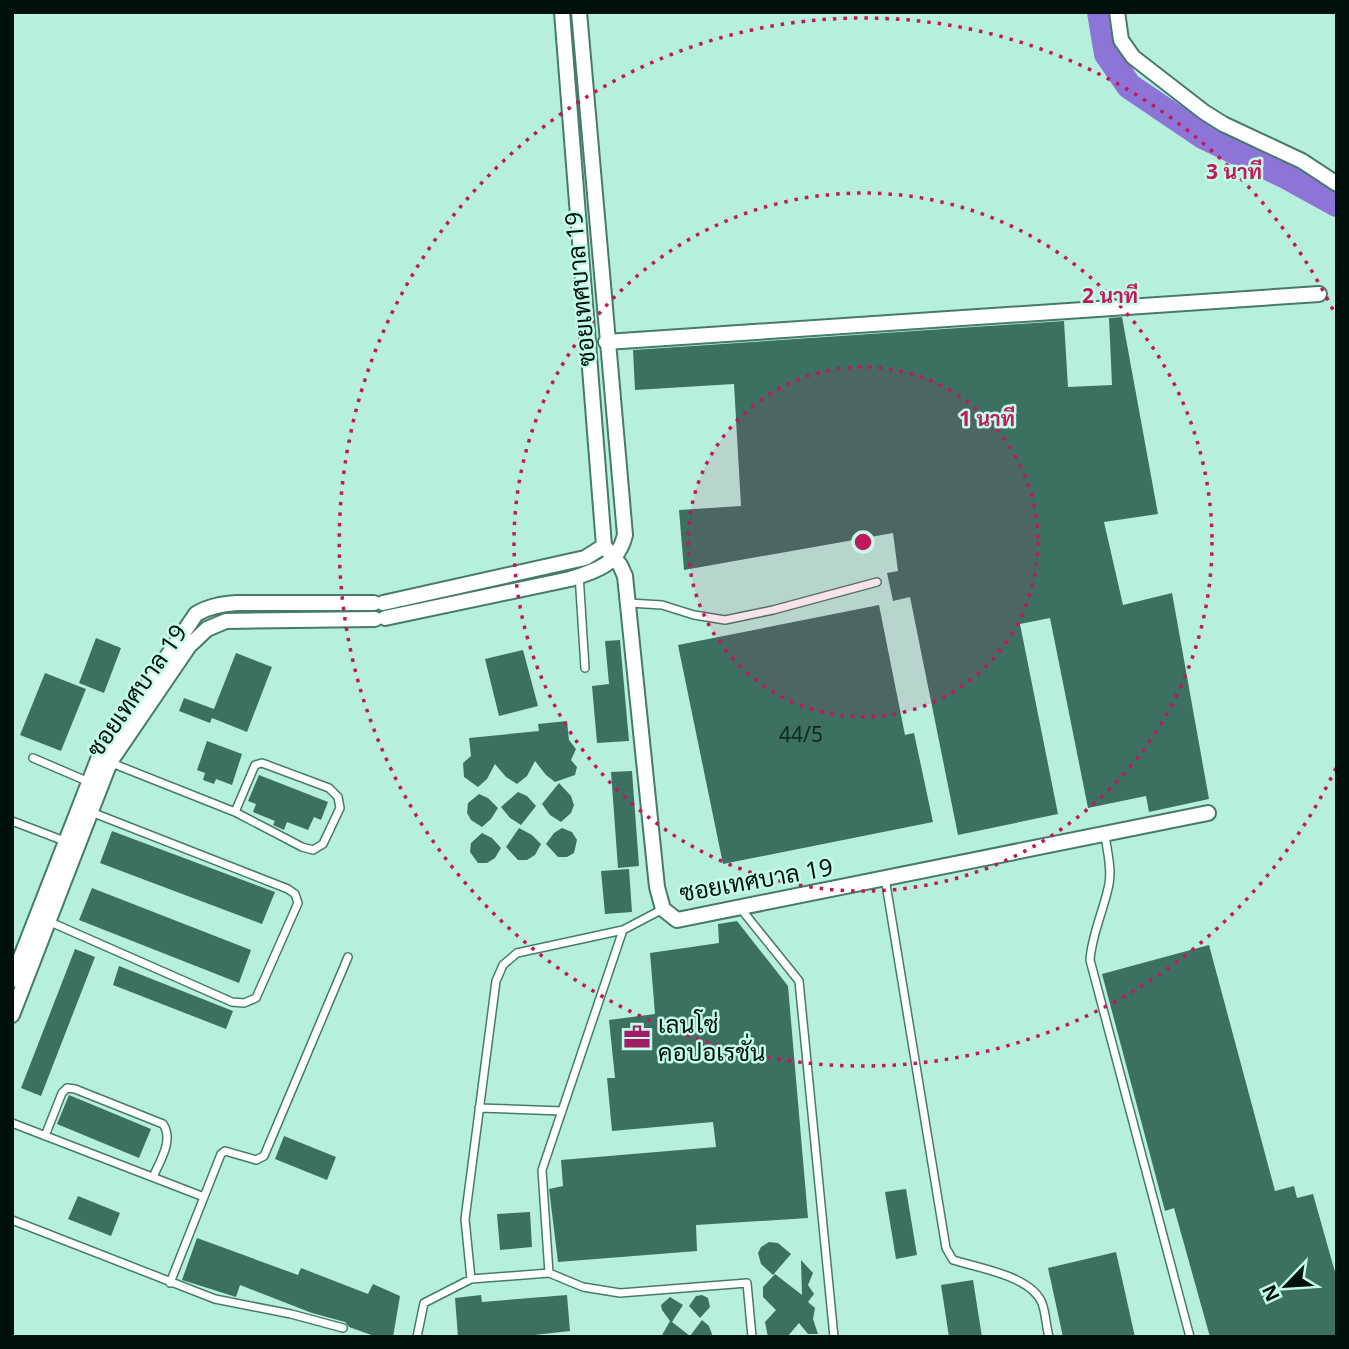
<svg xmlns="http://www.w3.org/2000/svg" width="1349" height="1349" font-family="'Noto Sans',Sarabun,sans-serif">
	<rect width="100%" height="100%" fill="#b7efdd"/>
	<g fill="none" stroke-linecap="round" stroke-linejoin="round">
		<path stroke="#8d75d7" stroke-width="26" d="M1100,12l7,42 22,32 74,50 85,41 49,27"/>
	</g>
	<path fill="#3c7162" d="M1122,317l36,197 -54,8 19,83 49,-12 37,206 -60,13 -3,-16 -58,12 -38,-190 -30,6 38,190 -100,21 -48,-238 -17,4 -6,-28 11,-2 -5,-38 -209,37 -5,-60 62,-4 -7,-122 -99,6 -2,-40 431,-29 4,66 44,-2 -3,-67z
		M879,605l26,130 9,-2 19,89 -210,42 -45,-219z
		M96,638l25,10 -17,45 -25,-10z
		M620,640l9,101 -32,2 -5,-57 17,-2 -4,-43z
		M523,650l15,56 -39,10 -14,-57z
		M236,653l36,14 -25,65 -35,-14 -2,5 -31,-12 5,-13 30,11z
		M45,673l41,16 -25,62 -41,-16z
		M567,721l2,19 7,9 -5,11 6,7 -2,8 -20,7 -9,-7 -11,-14 -8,15 -10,8 -11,-7 -11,-13 -8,15 -9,8 -14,-10 -1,-14 8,-7 -2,-18 70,-7 -1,-7z
		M207,741l35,13 -10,31 -16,-6 -2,5 -11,-4 2,-7 -8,-3z
		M632,771l7,95 -21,2 -7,-96z
		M259,775l69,27 -7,18 -7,-3 -6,13 -21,-8 -3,8 -11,-5 2,-4 -22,-9 3,-8 -8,-3z
		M559,783l12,13 3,9 -3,8 -10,9 -11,-7 -8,-11z
		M518,792l9,4 9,10 -15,19 -11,-7 -9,-11z
		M479,794l9,4 10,10 -7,11 -9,8 -11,-7 -4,-7 1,-10z
		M519,828l13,7 9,9 -6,11 -8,5h-9l-12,-13z
		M562,828l10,4 5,8 -3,13 -7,4h-9l-12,-13 8,-11z
		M112,831l163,61 -13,32 -162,-61z
		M482,833l10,5 9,10 -6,10 -8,5h-9l-8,-11 1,-9z
		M629,869l3,43 -27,2 -4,-43z
		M92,888l159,62 -12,33 -160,-63z
		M737,921l51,65 20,232 -112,7 1,26 -139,11 -9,-73 14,-3 -2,-26 155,-13 -3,-25 -101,9 -5,-53h8l-6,-58 46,-6 -5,-61 69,-10 -1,-19z
		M1209,945l66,246 19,-5 3,12 16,-4 24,85v58h-127l-36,-129 -9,3 -63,-237z
		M75,949l20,8 -54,139 -20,-8z
		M119,966l114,45 -7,18 -113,-44z
		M69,1095l82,34 -12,29 -82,-34z
		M284,1136l52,21 -9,23 -52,-21z
		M906,1189l11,66 -21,4 -11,-67z
		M78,1196l42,17 -9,23 -43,-17z
		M530,1212l2,35 -32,3 -3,-36z
		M197,1238l101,37 3,-7 67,26 5,-10 27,12 -7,41h-16l-28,-10 -4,-5 -33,-9 -72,-28 -4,12 -54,-17z
		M769,1242l9,1 13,11 -18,21 -12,-11 -3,-11 3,-6z
		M1116,1252l19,85h-72l-15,-69z
		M801,1260l12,13 -5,12 6,9 -6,8 7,6 -2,11 5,15h-10l-9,-11 -12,14h-19l-3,-15 11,-12 -13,-13v-10l12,-13 27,21z
		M973,1280l9,57h-33l-8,-52z
		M481,1295l1,7 85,-7 3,36 -53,6h-59l-3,-39z
		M702,1295l6,3 2,9 -10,11 -11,-12 7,-10z
		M670,1297l13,8 -11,17 18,14 12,-16 7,6 4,11h-52l9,-16 -8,-11 -1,-5z"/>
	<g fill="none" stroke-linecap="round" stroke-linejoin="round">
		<g stroke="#467b6b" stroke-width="10">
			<path id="service" d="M579,574l6,94
				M629,603l33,2 32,10 31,5 48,-10 104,-28
				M33,758l56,24
				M109,762l126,50 67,35 11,3 10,-6 17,-36 -2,-11 -9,-9 -67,-25 -7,2 -20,47
				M12,821l55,21
				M1105,835c2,16 7,33 4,49 -5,26 -17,49 -19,76l100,377
				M885,878l61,370 7,12c26,8 78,16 89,43 4,11 4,23 7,34
				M741,909l58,72 35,356
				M48,921l184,81 12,1 12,-5 42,-95 -3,-9 -7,-5 -197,-77
				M479,1108l83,3
				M12,1123l192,74 17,-43 4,-3 31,9 8,-4 84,-199
				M45,1136l17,-43 5,-5 8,1 88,35c11,16 -3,37 -10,53
				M12,1220l203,79 76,15 52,14
				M549,1273l34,14 37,6 127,-10 5,54
				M471,1279l-6,-60 31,-238 7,-16 14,-12 106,-23
				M170,1283l34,-86
				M417,1337l7,-34 47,-24 78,-6 -7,-103 81,-240 40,-21"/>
		</g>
		<g stroke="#467b6b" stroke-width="18">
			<path id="minor" d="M1117,12l4,28 12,17 71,55 19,12 79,37 35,23
				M606,342l713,-48
				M604,546l16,19 5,11 32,311 6,22 14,11 531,-107
				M383,603l202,-45 19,-12 -42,-534
				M385,618l185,-39c27,-8 48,-15 55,-44l-46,-523
				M12,980l87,-223 97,-143c13,-8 26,-10 41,-11h137
				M12,1015l98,-253 79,-116 18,-17 19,-8 149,-2"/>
		</g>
		<use href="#service" stroke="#fff" stroke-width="7"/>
		<use href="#minor" stroke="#fff" stroke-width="14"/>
	</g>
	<circle cx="863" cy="542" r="175" fill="#c2185b" fill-opacity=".12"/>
	<g fill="none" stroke="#c2185b" stroke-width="3.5" stroke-dasharray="3.5 7">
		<circle cx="863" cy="542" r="175"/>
		<circle cx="863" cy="542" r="349"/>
		<path d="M1336 768A524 524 0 1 1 1336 316"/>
	</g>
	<defs>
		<g id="office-bare" transform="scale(2.1)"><path d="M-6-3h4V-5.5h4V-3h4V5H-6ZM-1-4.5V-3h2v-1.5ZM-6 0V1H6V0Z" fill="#a21b66" stroke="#c4fcea" stroke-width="2.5" paint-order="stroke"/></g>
	</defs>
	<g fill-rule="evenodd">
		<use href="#office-bare" x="637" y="1037"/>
	</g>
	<g text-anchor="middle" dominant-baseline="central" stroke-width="5" stroke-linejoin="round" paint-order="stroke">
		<g font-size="21" fill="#0f2821">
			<text x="801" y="734">44/5</text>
		</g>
		<g font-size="24" fill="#00100b" stroke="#c4fcea">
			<text transform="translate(579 289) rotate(-95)">ซอยเทศบาล 19</text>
			<text transform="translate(136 690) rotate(-55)">ซอยเทศบาล 19</text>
			<text transform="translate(756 879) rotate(-10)">ซอยเทศบาล 19</text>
		</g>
		<g font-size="24" fill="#00100b" stroke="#c4fcea" text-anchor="start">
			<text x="658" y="1023">เลนโซ่<tspan x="658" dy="28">คอปอเรชั่น</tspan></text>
		</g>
	</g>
	<circle cx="863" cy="542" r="10" fill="#c2185b" stroke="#c4fcea" stroke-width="3.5"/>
	<g font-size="21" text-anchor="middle" font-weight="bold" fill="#c2185b" stroke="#c4fcea" stroke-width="5" stroke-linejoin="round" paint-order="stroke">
		<text x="1234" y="179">3 นาที</text>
		<text x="1110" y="303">2 นาที</text>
		<text x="987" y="426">1 นาที</text>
	</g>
	<rect width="1349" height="1349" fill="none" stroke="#00100b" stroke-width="28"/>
	<g transform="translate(1286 1286) rotate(245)" stroke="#c4fcea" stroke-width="5" paint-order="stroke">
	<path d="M0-5L12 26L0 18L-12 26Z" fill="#00100b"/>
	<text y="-10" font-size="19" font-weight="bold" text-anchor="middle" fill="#00100b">N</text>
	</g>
</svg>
